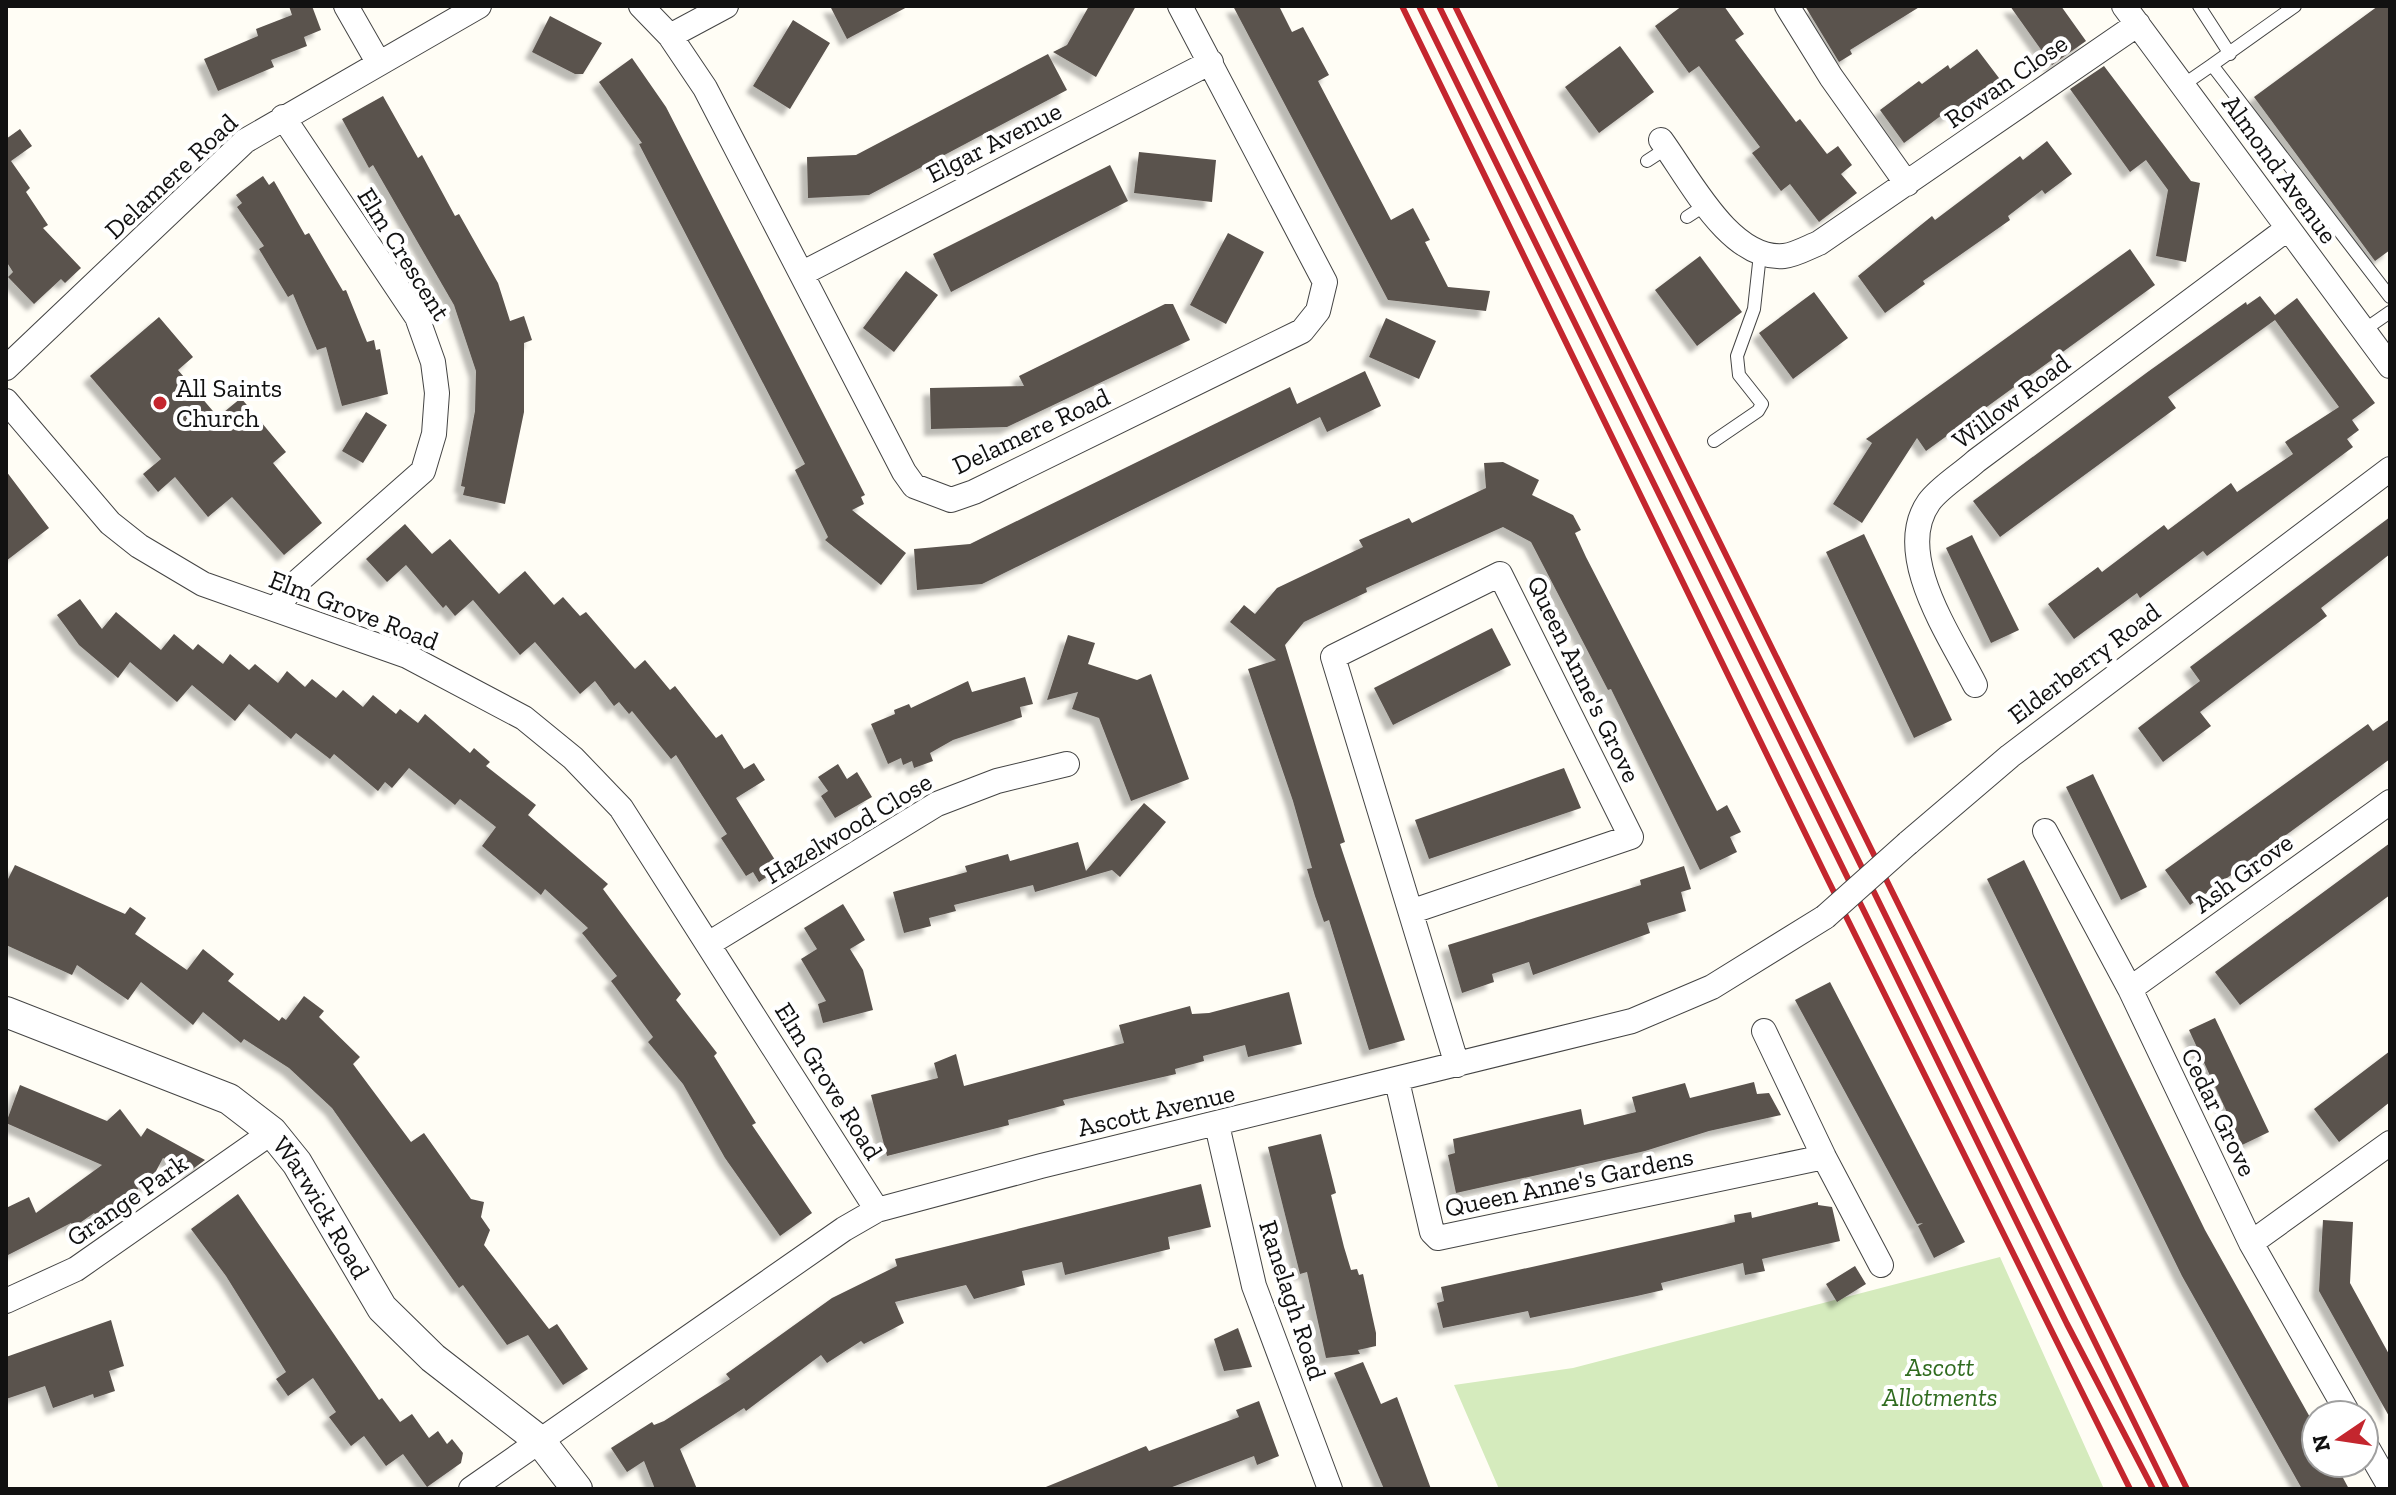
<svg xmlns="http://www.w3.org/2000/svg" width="2396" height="1495" font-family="'Zilla Slab',serif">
	<defs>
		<filter id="shadow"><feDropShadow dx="-7" dy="7" stdDeviation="2" flood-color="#0004"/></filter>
	</defs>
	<rect width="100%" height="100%" fill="#fffdf5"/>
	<path fill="#d5ebbd" d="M2000,1257l104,232h-605l-45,-104 119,-17z"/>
	<path fill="#5a524d" filter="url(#shadow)" d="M289,6h23l9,24 -17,7 3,9 -36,14 3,7 -56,24 -14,-32 54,-23 -2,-7 36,-14z
		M830,6h79l-62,33z
		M1089,6h47l-40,71 -43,-25 14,-7z
		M1233,6h46l13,26 11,-5 26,48 -11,6 73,139 22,-12 17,32 -5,2 23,45 42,4 -4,20 -98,-11z
		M1682,6h42l20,28 -9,6 61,82 4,-3 27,35 11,-8 14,19 -11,9 16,19 -38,29 -29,-38 -9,7 -29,-38 8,-6 -61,-81 -10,7 -34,-47z
		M1805,6h116l-71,44 2,4 -13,8z
		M2010,6h51l25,35 -34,24z
		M2378,6h12v244l-15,11 -121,-164z
		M550,16l52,27 -19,31h-8l-43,-22z
		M793,20l37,23 -40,66 -37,-23z
		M1620,46l34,46 -55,41 -34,-46z
		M1977,49l25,33 -28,20 -2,-4 -27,20 -3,-3 -38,28 -24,-33 39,-29 3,3 26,-19 2,4z
		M1048,54l19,36 -198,105 -61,3 -1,-41 49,-2z
		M632,58l34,49 199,388 -4,2 3,7 -12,6 54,43 -25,32 -56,-45 3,-3 -33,-67 10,-6 -166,-320 3,-1 -43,-61z
		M2104,66l87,115 9,2 -14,79 -30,-6 12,-66 -22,-30 -16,12 -60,-83z
		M383,96l35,62 4,-3 33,61 4,-2 39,69 12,38 14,-5 8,24 -8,3v69l-19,92 -42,-9 2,-8 -4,-1 14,-75 1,-40 -22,-66 -81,-140 -4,3 -27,-49z
		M20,129l12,17 -21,15 19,27 -4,4 22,33 -5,3 38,40 -16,15 -4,-4 -27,25 -26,-27 5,-5 -7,-11v-122z
		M2047,141l25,33 -27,20 -3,-4 -34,26 2,4 -87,61 2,3 -40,29 -27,-37 74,-60 3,4 85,-64 3,4z
		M1139,152l77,8 -4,42 -78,-9z
		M1110,165l18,36 -177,91 -18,-38z
		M263,176l6,9 5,-4 31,54 4,-2 34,58 3,-1 21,52 7,-2 2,10 4,-1 8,45 -46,12 -16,-59 -9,3 -24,-56 -5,3 -29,-48 5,-3 -27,-39 5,-4 -6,-8z
		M1228,233l36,19 -38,72 -36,-19z
		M2130,249l25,36 -229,166 -9,-13 -55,85 -29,-19 39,-61 -6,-4z
		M1700,256l42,56 -45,34 -42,-56z
		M906,271l32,24 -44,57 -31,-24z
		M1814,292l34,46 -55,41 -34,-46z
		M2260,296l15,19 22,-17 78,105 -23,17 7,10 -12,9 6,8 -146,109 -4,-5 -63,47 -3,-5 -63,46 -26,-35 50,-37 4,5 62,-47 4,5 63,-47 6,9 56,-38 -8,-12 54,-35 -64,-87 -107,77 8,11 -176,129 -27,-36 176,-130 97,-69 1,3z
		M1165,304h8l17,36 -183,87 -76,2 -1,-41 94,-2 -5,-10z
		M159,317l34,40 -15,13 40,47 23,-19 45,54 -13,11 49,60 -38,32 -52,-58 -24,20 -33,-40 -17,15 -15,-18 18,-15 -71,-83z
		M1386,318l50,23 -17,38 -50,-22z
		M1365,371l16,35 -54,26 -7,-15 -338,167 -65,6 -3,-41 56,-5 320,-157 7,17z
		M366,412l21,13 -24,38 -21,-12z
		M1503,462l36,18 -7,15 41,20 8,15 -6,3 11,24 131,254 10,-6 14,27 -11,5 7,15 -37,18 -89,-181 -3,1 -77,-148 -28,-15 -137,61 1,4 -63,30 -19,23 60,197 -5,2 65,196 -36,10 -40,-130 -5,2 -9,-26 -8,-27 5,-1 -19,-67 -45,-132 28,-9 -46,-38 14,-17 11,9 22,-26 86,-41 -4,-7 50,-22 3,5 74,-35 -2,-25z
		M6,471l43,57 -43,33z
		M2390,517v37l-69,54 6,8 -127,96 11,14 -48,36 -25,-34 62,-47 -10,-14z
		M405,524l27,30 18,-15 49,55 26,-23 29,34 9,-8 17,19 6,-4 49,57 10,-9 25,30 5,-4 41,52 6,-4 22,35 10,-6 11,17 -29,18 44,70 -21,14 -6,-10 -7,4 -25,-38 6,-4 -51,-79 -5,4 -39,-48 -3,3 -10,-12 -5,4 -19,-25 -15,13 -45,-52 -15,13 -47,-55 -18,16 -9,-11 -3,3 -37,-43 -19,17 -21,-23z
		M1864,534l88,186 -38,18 -88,-186z
		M1972,535l47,95 -28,13 -45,-95z
		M80,599l22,30 14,-17 45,38 13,-16 19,16 5,-6 25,20 7,-10 19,16 6,-6 23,19 9,-12 18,16 7,-8 24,19 7,-8 20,17 10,-12 23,19 4,-5 18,14 7,-9 45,39 4,-5 16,14 -4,4 50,39 -8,10 80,69 -5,5 78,105 -5,6 41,53 -3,3 42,67 -4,2 60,88 -32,23 -55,-78 -42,-74 -35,-42 5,-5 -42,-56 6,-5 -35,-43 6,-5 -43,-39 -4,6 -59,-49 14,-19 -36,-28 -5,6 -46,-37 -17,20 -7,-6 -7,9 -44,-37 -4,5 -34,-26 -5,6 -42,-35 -14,17 -43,-36 -15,17 -47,-40 -12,16 -39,-33 -22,-30z
		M1492,628l19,37 -118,60 -19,-37z
		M1068,635l27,8 -7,21 49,16 14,-6 38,105 -58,22 -32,-83 -27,-9 6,-17 -31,8z
		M1025,677l8,27 -13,3 2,10 -69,23 -23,13 3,8 -19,7 -2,-7 -9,4 -2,-7 -13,6 -17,-40 24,-10 -1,-4 15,-6 2,4 57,-27 4,11z
		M2390,719v40l-200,146 -25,-35 203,-146 5,7z
		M838,764l9,15 10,-7 15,25 -37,21 -14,-22 7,-5 -10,-14z
		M1564,768l17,40 -152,51 -14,-39z
		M2093,774l54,113 -26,13 -55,-113z
		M1144,803l22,19 -46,55 -8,-7 -77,22 -2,-7 -79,20 2,6 -27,7 2,8 -27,7 -11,-41 74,-20 -2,-6 43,-12 2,7 68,-19 8,29z
		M2390,843v52l-150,110 -25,-33z
		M2024,860l181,370 111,198v35h19l14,26h-47l-120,-213 -195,-397z
		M15,865l110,49 5,-7 16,11 -11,16 52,36 16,-21 31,25 -6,7 51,40 3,-4 4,3 18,-24 20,15 -5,6 41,40 -7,7 58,78 13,-9 47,66 13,3 -3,15 9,13 -6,15 65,84 8,-5 31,45 -25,16 -35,-50 -21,10 -44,-60 -4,3 -127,-180 -43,-40 -45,-29 -3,4 -38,-31 -10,13 -52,-43 -13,18 -51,-35 -5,10 -66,-30v-62z
		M1684,866l7,23 -10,3 5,19 -39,12 3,10 -117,42 -4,-13 -37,12 2,8 -32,11 -14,-48 193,-60 -1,-5z
		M843,904l22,36 -15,9 13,21 10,40 -50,13 -5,-19 8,-3 -25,-42 16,-10 -13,-21z
		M1830,982l135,260 -31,16 -16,-32 5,-3 -6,1 -122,-224z
		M1289,992l13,52 -54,13 -3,-12 -42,11 1,5 -29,8 1,5 -113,26 2,5 -57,15 1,5 -122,31 -16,-61 67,-17 -4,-15 22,-9 8,32 160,-43 -5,-18 71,-19 2,8 17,-1z
		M2215,1018l54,114 -27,13 -53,-115z
		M2390,1051v51l-51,40 -25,-33z
		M1754,1082l3,12 12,-1 12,22 -72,16 -64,20 -189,42 -8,-38 7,-2 -2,-14 128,-30 3,16 52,-13 -4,-15 53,-14 5,15z
		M20,1085l87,36 13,-12 21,28 6,-9 58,32 -15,11 -27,-13 -15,28 -8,-2 -5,12 -5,-2 -33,22 -3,-3 -20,14 -3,-4 -65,33v-48l23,-11 7,16 66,-48 -96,-42z
		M1321,1134l15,59 -5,2 13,52 7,23 6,-1 2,6 4,-1 13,59v13l-18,4 2,4 -34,4 -19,-86 -7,2 -32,-127z
		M1201,1184l10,43 -43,10 2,12 -105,26 -3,-13 -40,9 3,14 -51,14 -8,-14 -71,17 9,21 -40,21 -3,-3 -34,22 -6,-8 -75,56 -2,-3 -64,41 17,40h-42l-11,-28 -17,11 -16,-24 41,-26 2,3 10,-4 66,-42 -4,-5 106,-76 65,-32 -2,-7z
		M238,1194l141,206 3,-2 18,24 12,-8 17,24 9,-7 9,13 5,-5 11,14 -2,10 -34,24 -24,-33 -17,12 -22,-30 -13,10 -22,-29 7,-5 -23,-34 -25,18 -12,-17 10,-7 -60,-96 -35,-47z
		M1818,1202v3l14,2 8,34 -78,18 3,12 -20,4 -2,-12 -82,20 2,7 -26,6 -107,22 -2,-7 -85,17 -6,-25 7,-2 -3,-14 294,-65 -1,-7 17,-3 1,6z
		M2323,1220l30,2 -3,61 40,73v62l-71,-127z
		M1855,1266l11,18 -29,18 -11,-18z
		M111,1320l13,46 -15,5 6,20 -21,7 -1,-4 -40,14 -8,-22 -39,13v-42z
		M1238,1328l14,39 -28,4 -10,-32z
		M1363,1362l18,42 16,-7 34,92h-47l-50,-116z
		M1259,1401l20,55 -22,9 -3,-9 -87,33h-126l105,-43 3,5 90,-34 -3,-7z"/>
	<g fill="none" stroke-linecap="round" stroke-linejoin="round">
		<g stroke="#444" stroke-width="14">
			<path id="service" d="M2199,6l31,48
				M2295,6l-83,59 178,232
				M2183,85l29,-20
				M1647,161l20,-13
				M1687,217l20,-13
				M2364,330l26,-18
				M1714,441l44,-30 4,-7 -23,-29 -2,-19 17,-47 6,-55"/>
		</g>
		<g stroke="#444" stroke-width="26">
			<path id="minor" d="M346,6l32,56
				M641,6l29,30 35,52 199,384 10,14 37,14 23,-8 328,-161 16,-20 7,-29 -145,-276
				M1787,6l44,71 76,107
				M2124,6l266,360
				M670,36l56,-30
				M1661,140c28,38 69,121 123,116 11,-1 25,-9 35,-13l319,-219
				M803,273l408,-211
				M6,368l239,-227 234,-135
				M6,401l104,122 29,23 64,38 204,72 117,62 49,40 48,50 256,402
				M276,609l20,-26 127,-112 11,-37 3,-41 -4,-31 -16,-45 -134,-200
				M1975,685c-24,-48 -83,-131 -46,-183 11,-15 33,-28 47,-41l311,-232
				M2045,831l85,158 121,254 98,172
				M1908,843l102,-87 380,-287
				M1413,911l218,-74 -131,-263 -167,83 124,408
				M710,943l227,-139 60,-23 70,-17
				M2130,989l260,-187
				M1764,1031l60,126 57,108
				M1397,1081l35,151 6,6 386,-81
				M1217,1125l37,161 76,203
				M2251,1243l139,-100
				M6,1301l70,-32 196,-137
				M2364,1442l26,45
				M471,1489l373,-260 33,-19 164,-44 591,-145 80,-34 113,-70"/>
		</g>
		<g stroke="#444" stroke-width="32">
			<g id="tertiary">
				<path id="s1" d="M6,1012l223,87 43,33 25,31 85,145 51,50 107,83 37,48"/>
			</g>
		</g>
		<use href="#service" stroke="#fff" stroke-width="12"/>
		<use href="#minor" stroke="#fff" stroke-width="24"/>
		<use href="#tertiary" stroke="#fff" stroke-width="30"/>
		<path stroke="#c4262e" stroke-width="6" d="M1402,6l424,870 304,613
			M1419,6l648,1318 86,165
			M1439,6l728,1483
			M1455,6l732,1483"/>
		<g stroke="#444" stroke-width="26" stroke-linecap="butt">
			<path id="minor-bridge" d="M1825,917l83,-74"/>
		</g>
		<use href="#minor-bridge" stroke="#fff" stroke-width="24"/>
	</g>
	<circle fill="#c4262e" stroke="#fff" stroke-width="3" cx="160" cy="403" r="8"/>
	<g text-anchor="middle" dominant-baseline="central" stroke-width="8" stroke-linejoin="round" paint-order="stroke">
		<g font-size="26" fill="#111" stroke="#fff">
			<text transform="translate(2006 81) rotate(-35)">Rowan Close</text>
			<text transform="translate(994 142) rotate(-27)">Elgar Avenue</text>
			<text transform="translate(2280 169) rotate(54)">Almond Avenue</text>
			<text transform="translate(171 176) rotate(-43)">Delamere Road</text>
			<text transform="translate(404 254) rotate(58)">Elm Crescent</text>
			<text transform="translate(2011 401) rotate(-37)">Willow Road</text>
			<text transform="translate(1031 431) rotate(-25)">Delamere Road</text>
			<text transform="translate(354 610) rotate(21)">Elm Grove Road</text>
			<text transform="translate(2084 663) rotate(-37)">Elderberry Road</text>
			<text transform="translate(1584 679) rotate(64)">Queen Anne's Grove</text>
			<text transform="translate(848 828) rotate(-31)">Hazelwood Close</text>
			<text transform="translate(2243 873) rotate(-36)">Ash Grove</text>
			<text transform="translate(829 1081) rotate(58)">Elm Grove Road</text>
			<text transform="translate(1156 1110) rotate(-13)">Ascott Avenue</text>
			<text transform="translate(2219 1112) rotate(64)">Cedar Grove</text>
			<text transform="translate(1569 1182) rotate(-12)">Queen Anne's Gardens</text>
			<text transform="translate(127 1200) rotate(-35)">Grange Park</text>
			<text stroke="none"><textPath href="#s1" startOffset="384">Warwick Road</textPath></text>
			<text transform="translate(1293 1300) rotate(72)">Ranelagh Road</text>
		</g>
		<g font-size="26" fill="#111" stroke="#fff" text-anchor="start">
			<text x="176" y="388">All Saints<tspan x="176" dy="30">Church</tspan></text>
		</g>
		<g font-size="26" font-style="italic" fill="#2f6b1f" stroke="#fff">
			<text x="1940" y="1367">Ascott<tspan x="1940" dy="30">Allotments</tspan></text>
		</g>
	</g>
	<rect width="2396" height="1495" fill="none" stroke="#111111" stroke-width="16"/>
	<g transform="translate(2340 1439) rotate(257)"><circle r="38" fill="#ffffff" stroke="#a0a0a0" stroke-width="2"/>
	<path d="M0-6L14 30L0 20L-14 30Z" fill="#c4262e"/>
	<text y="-12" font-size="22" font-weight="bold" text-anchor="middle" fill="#111111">N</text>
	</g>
</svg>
